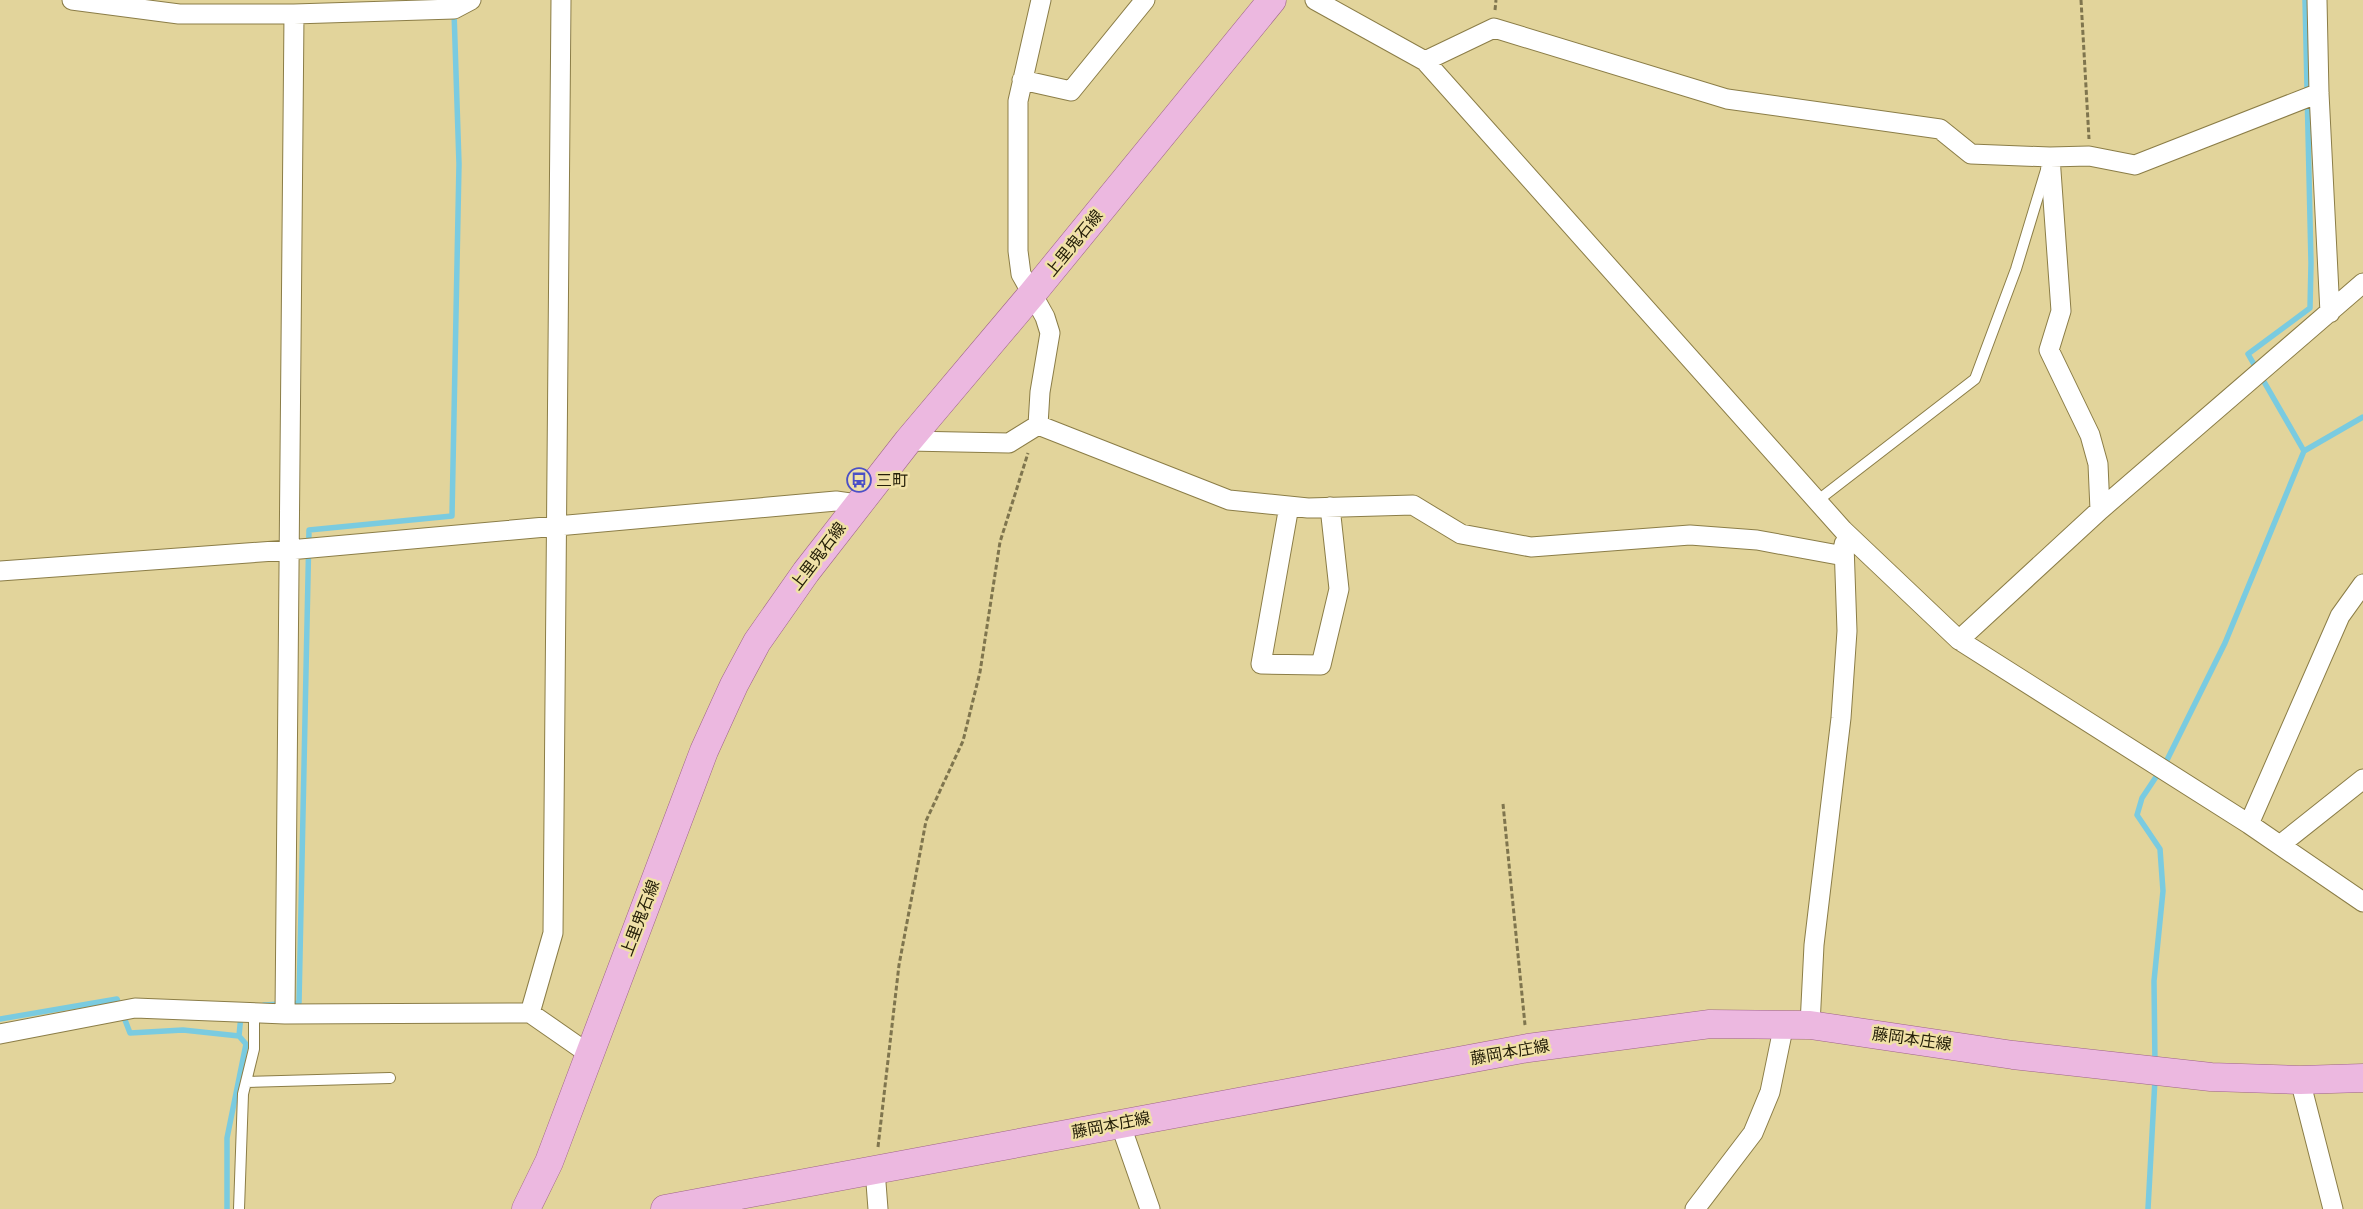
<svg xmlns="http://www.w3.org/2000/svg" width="2363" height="1209" font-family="Raleway,'Noto Sans JP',sans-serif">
	<rect width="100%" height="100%" fill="#e2d49b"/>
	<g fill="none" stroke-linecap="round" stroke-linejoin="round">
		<path stroke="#7acbe0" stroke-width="5.5" d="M2304,451l-56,-97 62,-46 1,-45 -6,-263
			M264,1005l35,-2 10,-473 143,-14 7,-352 -5,-152
			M0,1019l117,-20 13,34 53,-3 56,6
			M2155,1065l-1,-84 9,-90 -3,-42 -23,-34 5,-17 24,-36 59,-119 79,-192 59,-34
			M227,1209v-71l19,-94 -7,-8 2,-21
			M2148,1209l7,-130"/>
		<g stroke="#8b7d47" stroke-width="12">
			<path id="lane" d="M1817,501l158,-122 41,-110 30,-99
				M246,1082l144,-4
				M239,1209l4,-115 11,-45v-36"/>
		</g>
		<g stroke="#8b7d47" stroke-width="21">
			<path id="street" d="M72,0l107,14h115l160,-5 17,-9
				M561,0l-8,933 -23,80 59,41
				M1315,0l110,61 418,469 116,110 290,184 114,78
				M2317,0l2,93 11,220
				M1425,61l69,-33 233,71 213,30 31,25 79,3 39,-1 46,9 184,-72
				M1022,80l49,11 74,-91
				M2050,157l11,154 -12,39 41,85 8,29 2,46
				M1038,425l2,-33 10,-59 -5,-16 -24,-43 -3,-23v-150l23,-101
				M908,441l101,2 29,-18 191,75 79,8 105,-3 48,29 70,13 159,-12 67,5 87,16
				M1289,506l-28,158 60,1 18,-76 -9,-82
				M0,571l289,-21 547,-49 21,3
				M1959,640l141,-130 263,-227
				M2249,824l91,-208 23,-32
				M2280,845l83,-66
				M285,1014l9,-1000
				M1810,1025l4,-80 27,-227 6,-87 -3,-87
				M0,1034l135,-26 150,6 245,-1
				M2300,1080l33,129
				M1120,1123l30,86
				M875,1170l3,39
				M1695,1209l58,-76 17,-41 14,-68"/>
		</g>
		<g stroke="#9e6487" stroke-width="29">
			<path id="primary" d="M526,1209l23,-47 155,-411 30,-66 23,-43 49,-70 102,-131 124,-147 240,-294
				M665,1209l863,-161 182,-24 100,1 203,30 198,22 89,3 63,-2"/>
		</g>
		<path stroke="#7f754e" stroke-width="3" stroke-dasharray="5 2.5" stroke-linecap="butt" d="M2081,0l8,139
			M1495,10l1,-10
			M1503,804l22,221
			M878,1147l21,-182 27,-144 37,-80 17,-69 20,-130 28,-89"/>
		<use href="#lane" stroke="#fff" stroke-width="10"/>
		<use href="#street" stroke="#fff" stroke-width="19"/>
		<use href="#primary" stroke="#ecb8e0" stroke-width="28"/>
	</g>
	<defs>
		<g id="bus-ring" transform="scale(1.25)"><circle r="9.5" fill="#f0e1a7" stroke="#4b50c6" stroke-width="1.5"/><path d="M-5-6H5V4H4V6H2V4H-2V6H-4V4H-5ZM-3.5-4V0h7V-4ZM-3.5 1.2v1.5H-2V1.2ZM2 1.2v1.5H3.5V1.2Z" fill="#4b50c6"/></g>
	</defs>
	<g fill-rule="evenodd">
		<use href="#bus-ring" x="859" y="480"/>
	</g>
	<g text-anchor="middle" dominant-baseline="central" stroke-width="5" stroke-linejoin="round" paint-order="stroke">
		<g font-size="16" fill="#262009" stroke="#f0e1a7">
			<text transform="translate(1074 243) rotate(-51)">上里鬼石線</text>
			<text transform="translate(818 556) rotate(-53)">上里鬼石線</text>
			<text transform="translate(640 918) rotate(-69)">上里鬼石線</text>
			<text transform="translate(1912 1039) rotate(8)">藤岡本庄線</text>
			<text transform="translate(1510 1052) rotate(-10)">藤岡本庄線</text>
			<text transform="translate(1111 1125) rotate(-11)">藤岡本庄線</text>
		</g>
		<g font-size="16" fill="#262009" stroke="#f0e1a7" text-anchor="start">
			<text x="876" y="480">三町</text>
		</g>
	</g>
</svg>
